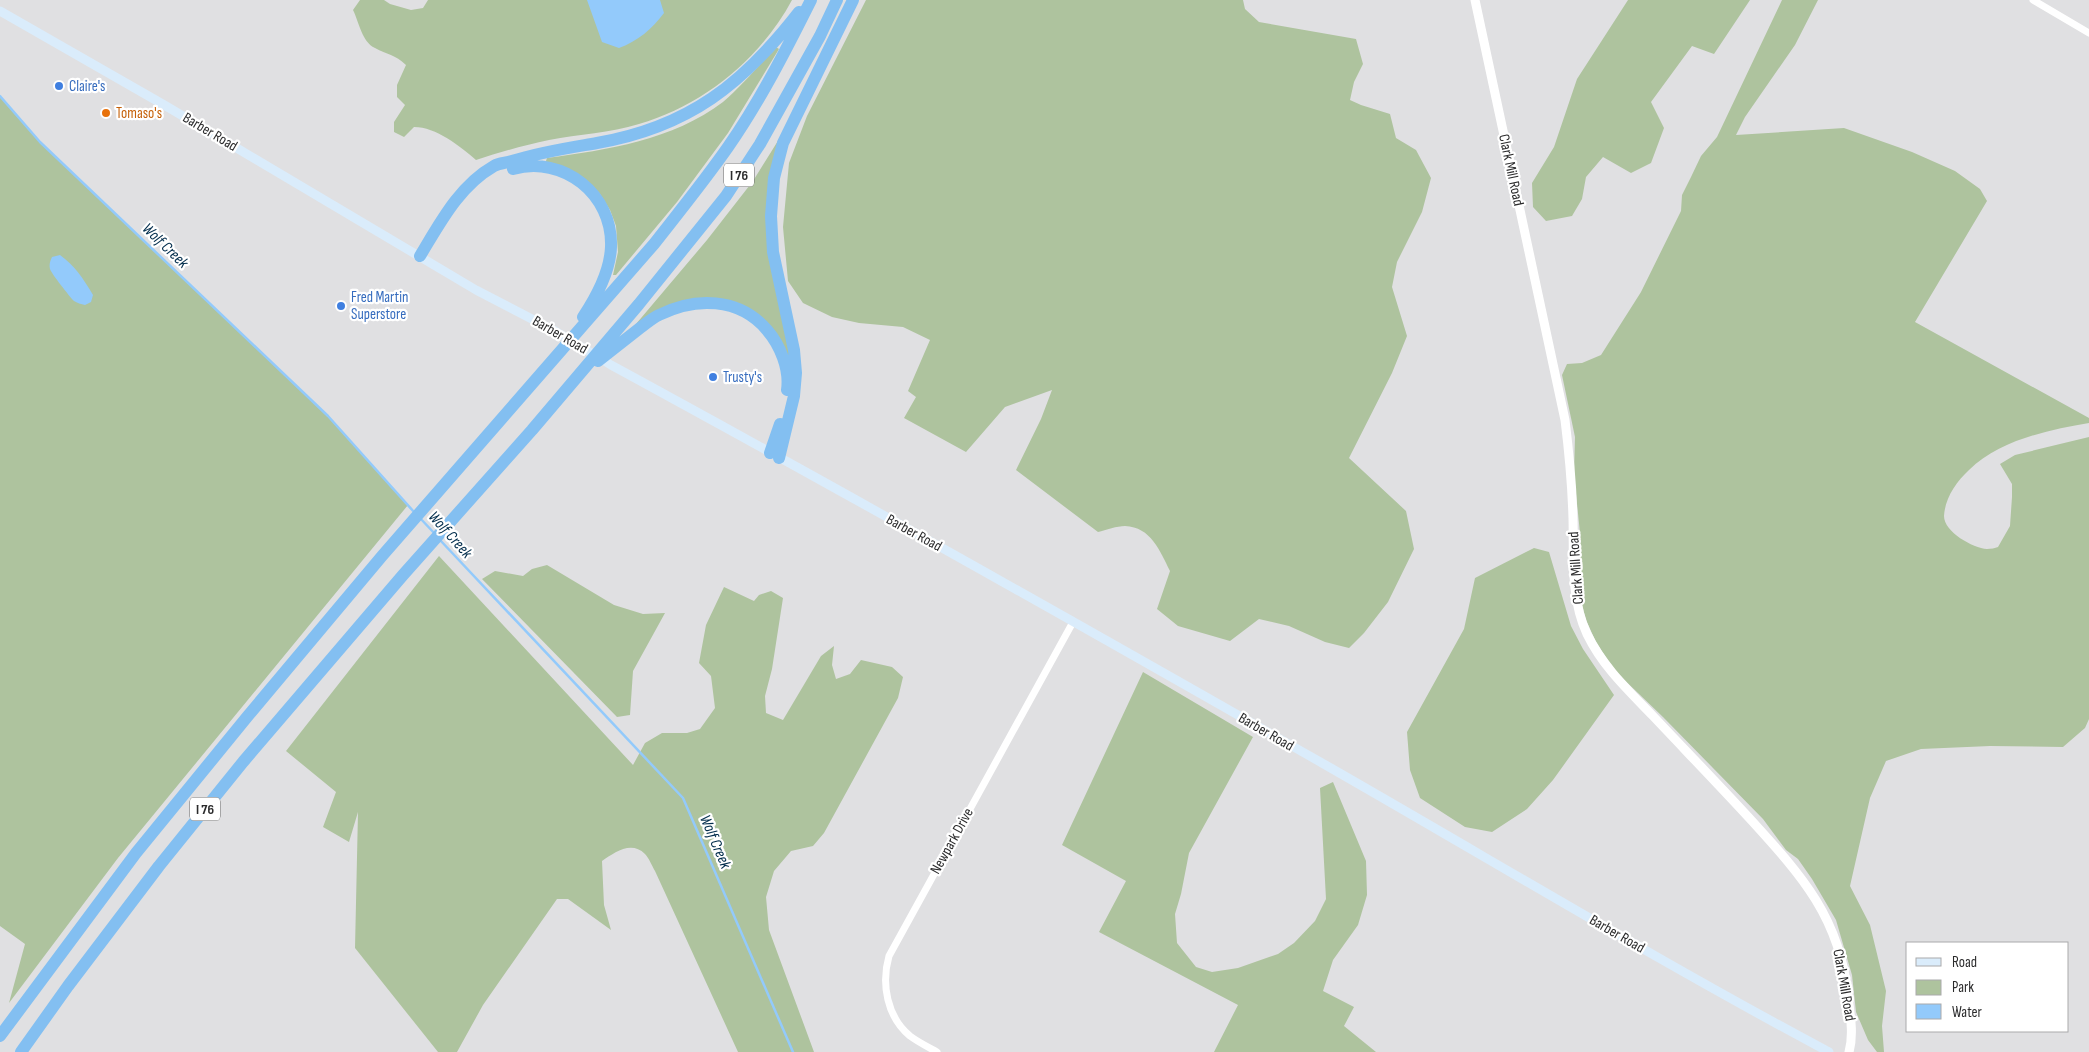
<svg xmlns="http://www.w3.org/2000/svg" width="2089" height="1052" font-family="'Sofia Sans Condensed',sans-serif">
	<rect width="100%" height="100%" fill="#e0e0e2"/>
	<path fill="#aec39e" d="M360,0h24l6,4 21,6 12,-2 5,-8h364c-31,58 -89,106 -153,124 -29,9 -60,10 -90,16 -24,5 -49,12 -73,20 -16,-14 -40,-33 -62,-33l-10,10 -10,-5v-10l11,-17 -8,-8v-12l9,-20c-11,-11 -19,-10 -31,-17 -13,-6 -16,-26 -22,-38z
		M866,0h377l2,9 14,13 97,17 7,25 -9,18 -4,18 11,5 29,9 6,24 20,12 15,28 -9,34 -25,50 -5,25 15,49 -15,37 -43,85 57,53 8,38 -26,53 -24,31 -15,15 -24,-6 -36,-16 -30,-7 -29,22 -52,-15 -21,-17 13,-38c-10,-20 -19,-44 -45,-45 -8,0 -19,4 -27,6l-82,-62 25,-51 11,-29 -47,17 -39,45 -62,-34 12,-21 -8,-6 22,-51 -27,-13 -44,-4 -27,-6 -29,-14 -15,-22 -5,-54 6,-64 18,-47z
		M1628,0h122l-36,54 -22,-8 -41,56 13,26 -13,35 -20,10 -28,-16 -17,20 -4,22 -10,17 -26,5 -13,-14 -1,-24 22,-36 23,-68z
		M1782,0h36l-23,45 -50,72 -9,18 108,-7 68,24 43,19 25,18 7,12 -72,121 174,96v5c-41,7 -89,17 -120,47 -13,12 -24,28 -25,46 0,16 29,32 43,33 4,0 8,-1 11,-2l12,-21 2,-29v-13l-12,-20 15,-9 74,-18v282l-4,9 -22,19 -73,-1 -69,3 -35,12 -16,37 -20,88 20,39 16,66 -4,35 2,26h-7l-9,-12 -12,-28 -4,-37 -16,-55 -24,-41 -14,-20 -12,-9 -23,-31 -100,-102 -49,-47 -18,-28 -10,-22 -6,-23v-64l-6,-59 1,-37 -13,-62 5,-11 15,-1 19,-8 40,-63 40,-81 1,-16 9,-18 10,-21 16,-19z
		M776,47l3,2 -51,84 -51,69 -61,73h-3l5,-23 -2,-26 -6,-16 -10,-16 -55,-30 2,-6c60,-8 126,-18 176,-56 19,-16 36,-37 53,-55z
		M0,96l40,46 288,274 80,89 -290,353 -109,145 16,-59 -25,-18z
		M781,136l-15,84 26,142 -19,-28 -62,-36 -75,26 71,-84 46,-59z
		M1534,548l15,4 22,74 12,23 31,46 -61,85 -26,29 -35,23 -27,-5 -45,-29 -10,-28 -3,-38 57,-103 11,-51z
		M439,556l194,209 12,-22 17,-10h25l13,-4 15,-21 -4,-32 -12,-13 7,-38 18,-38 30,14 5,-6 12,-4 12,7 -11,71 -7,27 1,17 17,7 38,-64 13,-10 -2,19 4,14 14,-5 11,-14 31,7 11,10 -5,21 -74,135 -11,13 -22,5 -17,20 -8,26 3,33 45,122h-76l-83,-181c-3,-5 -6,-13 -10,-17 -14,-14 -31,-1 -43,7l2,44 7,25 -43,-31h-11l-74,106 -26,47h-19l-83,-104 3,-136 -9,30 -26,-15 13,-35 -50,-41z
		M547,565l67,40 29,9 22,-1 -32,58 -3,44 -13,2 -135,-138 13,-8 28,5 9,-7z
		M1143,672l110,65 -64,116 -8,41 -6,20 2,29 19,24 16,5 26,-4 40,-14 16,-11 21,-22 11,-22 -6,-111 13,-6 33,79 1,34 -9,30 -25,35 -10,31 31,16 -10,19 32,26h-162l24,-47 -139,-73 27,-51 -64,-36z"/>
	<path fill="#93cafb" d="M587,0h73l4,13c-12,16 -26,28 -45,35l-17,-6z
		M60,255c15,11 23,23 33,40l-2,7 -6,3c-4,-1 -8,-2 -11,-4 -4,-4 -23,-28 -24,-32 -1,-4 0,-8 2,-12z"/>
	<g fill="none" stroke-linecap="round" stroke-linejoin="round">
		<path stroke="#93cafb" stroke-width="2.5" d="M0,96l40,46 288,274 86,96
			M420,518l15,16
			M440,540l243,258 110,254"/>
		<path stroke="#fff" stroke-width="7" d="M2033,0l56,33
			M937,1052c-9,-5 -19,-10 -27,-16 -23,-19 -29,-52 -21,-80l184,-334"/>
		<path stroke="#fff" stroke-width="9" d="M1475,0l90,420c4,32 7,65 8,98 1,38 -3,80 14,116 16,33 41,56 66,82 33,35 66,69 99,105 50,55 88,97 96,175 2,18 6,38 1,56"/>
		<path stroke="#daecfb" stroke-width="9" d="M0,11l166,95 310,184 79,41 56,34c241,131 480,266 718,402 166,95 331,195 500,285"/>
		<path stroke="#83bff1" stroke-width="12" d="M513,169c50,-14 100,25 98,78 -1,25 -14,49 -28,70
			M420,256c20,-33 39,-70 74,-90 5,-3 12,-3 18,-5 28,-9 56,-13 85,-18 92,-16 146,-59 202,-131
			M598,361c14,-11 28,-22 42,-33 6,-4 12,-10 19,-13 36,-18 80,-18 108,15 13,15 23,39 20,60
			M770,453l10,-29
			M779,458l15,-62 2,-23 -2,-23 -21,-98 -2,-36 3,-38 9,-35 70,-143
			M0,1036l136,-183 111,-136 135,-161 272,-312c25,-32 51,-64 74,-97 32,-46 58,-97 83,-147
			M21,1052l47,-66 91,-120 84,-104 160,-187 129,-145 107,-126 87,-108 34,-52 60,-108 17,-36"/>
	</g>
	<g fill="#3f7fe0" stroke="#fff" stroke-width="2">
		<circle cx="59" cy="86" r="5"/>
		<circle cx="341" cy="306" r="5"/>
		<circle cx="713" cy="377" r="5"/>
	</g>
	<circle fill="#e8710a" stroke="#fff" stroke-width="2" cx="106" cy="113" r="5"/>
	<g text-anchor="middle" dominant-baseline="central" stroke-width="4.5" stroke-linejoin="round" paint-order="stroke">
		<g fill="#fff" stroke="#6b6b6b" stroke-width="1">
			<rect x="724" y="163.5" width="30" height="23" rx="4"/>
			<rect x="190" y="797.5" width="30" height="23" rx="4"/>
		</g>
		<g font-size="14" font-weight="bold" fill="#2b2b2c">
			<text x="739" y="175">I 76</text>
			<text x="205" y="809">I 76</text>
		</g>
		<g font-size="15" fill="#366cbe" stroke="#fff" text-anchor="start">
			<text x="69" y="86">Claire's</text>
			<text x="351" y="297">Fred Martin<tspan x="351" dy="17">Superstore</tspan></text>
			<text x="723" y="377">Trusty's</text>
		</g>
		<g font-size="15" fill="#c56008" stroke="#fff" text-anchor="start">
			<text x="116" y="113">Tomaso's</text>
		</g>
		<g font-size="15" fill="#2b2b2c" stroke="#fff">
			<text transform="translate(210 132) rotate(31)">Barber Road</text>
			<text transform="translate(1511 170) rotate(78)">Clark Mill Road</text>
			<text transform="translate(560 335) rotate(30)">Barber Road</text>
			<text transform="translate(914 533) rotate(29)">Barber Road</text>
			<text transform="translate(1576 568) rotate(-94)">Clark Mill Road</text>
			<text transform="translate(1266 732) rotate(30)">Barber Road</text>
			<text transform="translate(952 841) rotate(-61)">Newpark Drive</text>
			<text transform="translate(1617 934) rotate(30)">Barber Road</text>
			<text transform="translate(1844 985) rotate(80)">Clark Mill Road</text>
		</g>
		<g font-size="16" font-style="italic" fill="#022d4c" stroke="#fff">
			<text transform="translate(165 246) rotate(44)">Wolf Creek</text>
			<text transform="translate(450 535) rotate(48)">Wolf Creek</text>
			<text transform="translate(715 842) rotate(67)">Wolf Creek</text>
		</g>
	</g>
	<rect x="1906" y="942" width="162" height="90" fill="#ffffff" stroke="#aaaaab"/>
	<rect x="1916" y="958" width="25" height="8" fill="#daecfb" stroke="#aaaaab"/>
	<text x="1952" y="967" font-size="15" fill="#2b2b2c">Road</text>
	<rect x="1916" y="980" width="25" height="15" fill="#aec39e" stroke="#aaaaab"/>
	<text x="1952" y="992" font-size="15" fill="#2b2b2c">Park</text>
	<rect x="1916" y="1004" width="25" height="15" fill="#93cafb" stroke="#aaaaab"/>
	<text x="1952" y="1017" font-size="15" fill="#2b2b2c">Water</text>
</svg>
